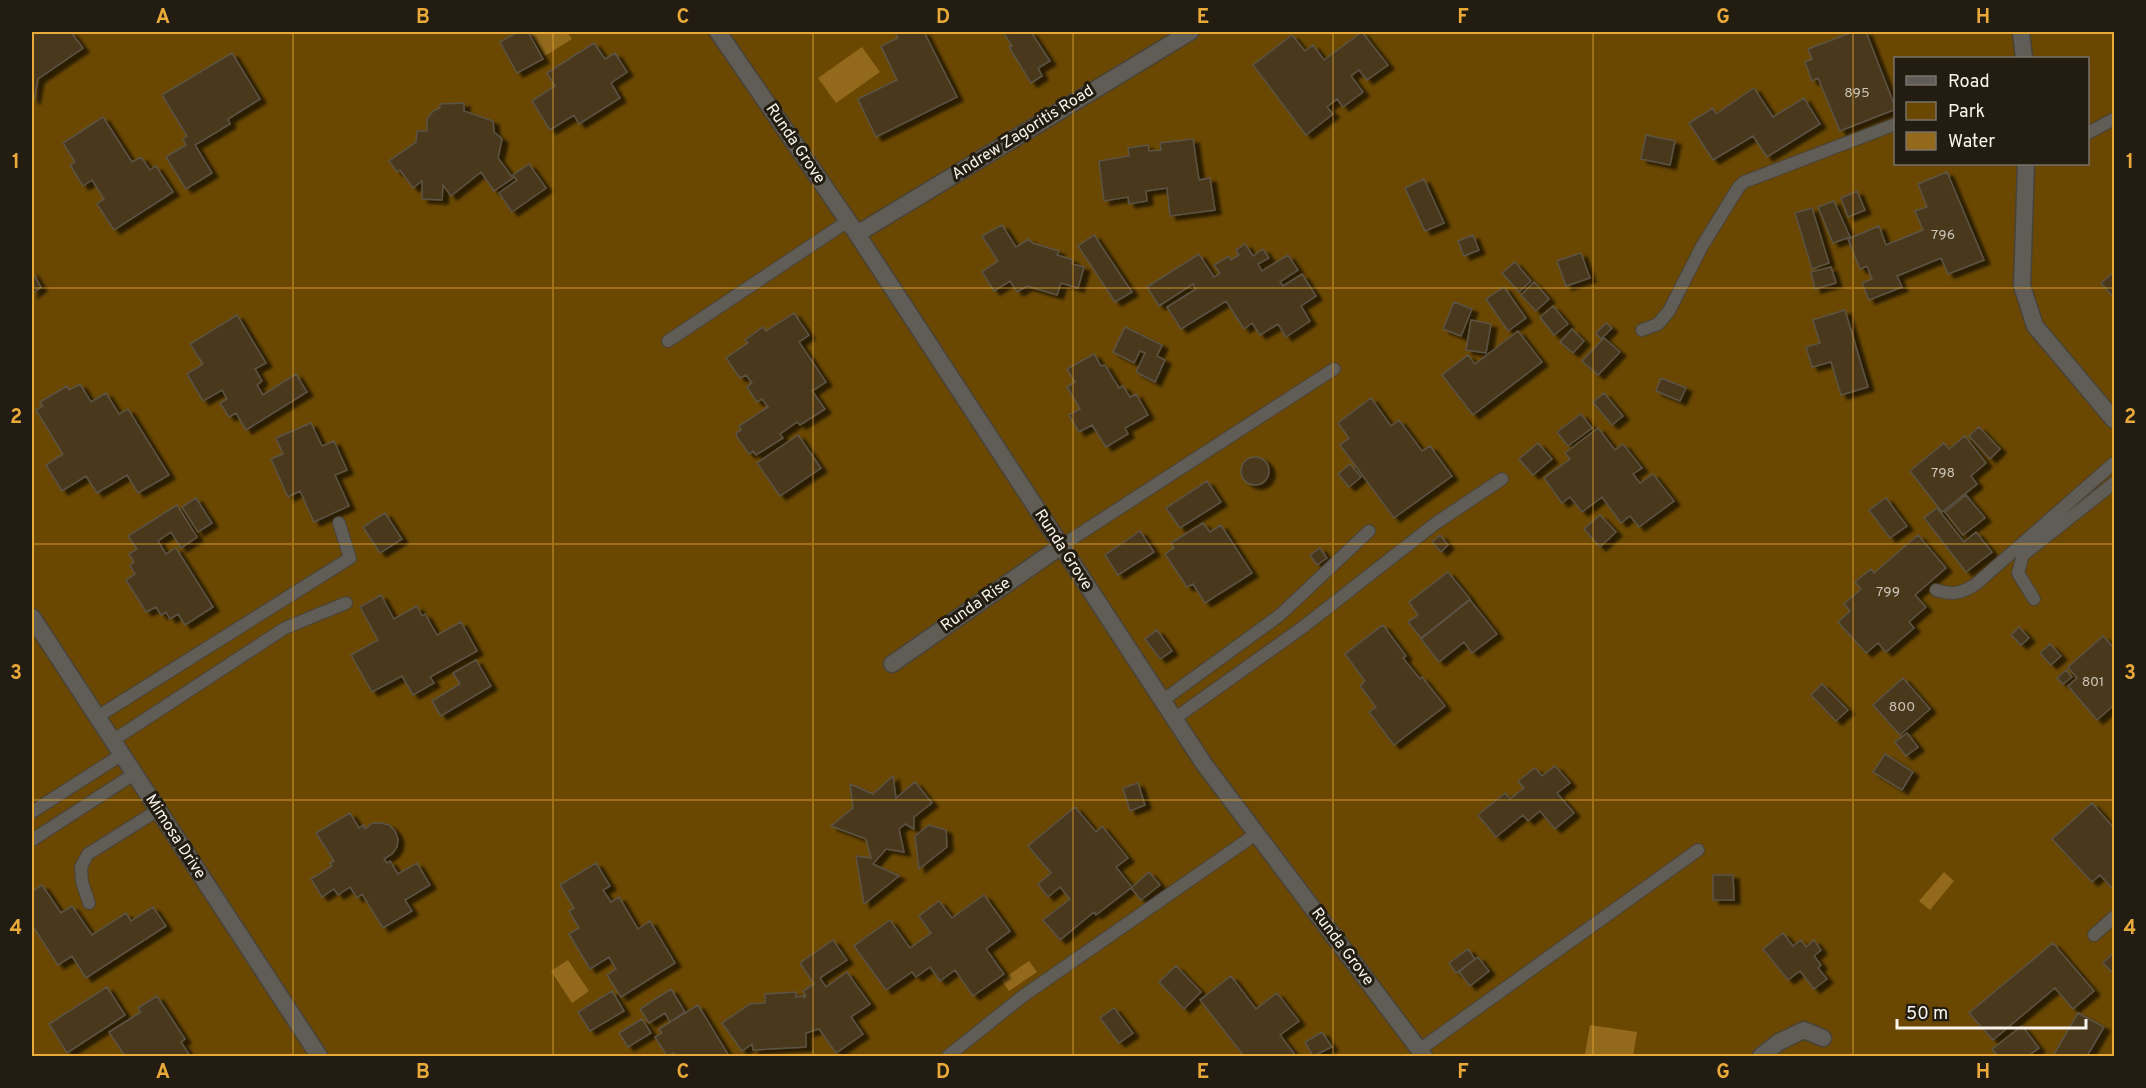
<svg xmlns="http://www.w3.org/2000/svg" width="2146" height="1088" font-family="Overpass,sans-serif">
	<defs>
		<filter id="shadow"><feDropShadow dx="6" dy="4" stdDeviation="1.5" flood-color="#0009"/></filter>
	</defs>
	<rect width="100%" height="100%" fill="#2d251a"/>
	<path fill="#6a4801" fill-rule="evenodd" d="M32,32h2082v1024h-2082zM1896,58h192v106h-192z"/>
	<path fill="#93691c" d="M530,32h37l5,7 -27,17z
		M862,47l18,25 -44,31 -18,-25z
		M1944,872l10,9 -24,29 -11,-9z
		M568,960l21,31 -17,12 -21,-32z
		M1029,961l8,11 -28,19 -8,-11z
		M1590,1025l47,7 -4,24h-29l-19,-2z"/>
	<path fill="#4a371a" stroke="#5b5346" stroke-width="1.5" filter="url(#shadow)" d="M32,32h39l12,16 -45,31 -4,21 -2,-1z
		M518,32h10l15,27 -26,14 -17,-31z
		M895,32h29l33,65 -81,40 -18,-38 39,-19 -16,-34 17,-8z
		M1003,32h28l19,29 -12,7 4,8 -11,7 -22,-36 3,-1z
		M1362,32l26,33 -21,15 -8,-10 -8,6 12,16 -20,15 -6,-8 -10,8 6,7 -27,21 -53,-70 39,-30 13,16 8,-6 11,15z
		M1853,32h13l30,77 -56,22 -22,-53 -6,3 -7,-19 7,-3 -4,-10z
		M594,43l11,16 10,-6 12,19 -16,11 9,15 -41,26 -5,-9 -24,15 -18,-29 23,-15 -8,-13z
		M232,53l28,46 -32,20 2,5 -35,21 17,28 -26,16 -20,-32 20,-12 -3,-6 4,-3 -25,-41z
		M1754,88l19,29 31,-19 16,26 -53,33 -14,-21 -40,24 -24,-37 24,-15 3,6z
		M464,103v8l29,10 1,11 8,7 -4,19 15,20 -19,13 -13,-19 -30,24 -8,-11 -1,15 -20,-1v-18l-9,7 -13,-18 -3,2 -8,-11 27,-19 1,-11h10v-12l6,-8 7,-3v-4z
		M103,117l29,45 9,-5 9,13 6,-4 17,26 -59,38 -17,-26 7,-5 -12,-19 -9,6 -13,-21 5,-3 -12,-19z
		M1646,135l29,6 -5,24 -29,-6z
		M1193,139l6,41 11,-2 5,32 -45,6 -3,-28 -21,3 1,10 -18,3 -1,-7 -24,4 -5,-40 30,-5 -1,-8 20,-3 1,6 12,-1 -1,-7z
		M529,164l17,24 -34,24 -13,-19 18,-13 -4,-5z
		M1947,172l37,88 -36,14 -7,-16 -44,18 5,11 -33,13 -7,-17 10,-4 -5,-13 -7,3 -12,-30 31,-13 7,19 37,-15 -8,-19 12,-4 -9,-23z
		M1424,179l20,44 -19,8 -20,-43z
		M1857,191l8,19 -17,7 -7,-19z
		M1834,201l16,36 -17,6 -15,-36z
		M1812,208l17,55 -17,6 -17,-56z
		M1002,225l14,22 13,-8 3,4 27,8 -2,4 16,5 -1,4 12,3 -6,21 -17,-5 -4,12 -30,-9 -10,6 -7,-11 -16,10 -12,-19 16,-11 -16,-25z
		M1094,235l38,57 -17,10 -37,-56z
		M1473,235l6,15 -15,6 -6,-15z
		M1245,244l8,12 10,-7 6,9 -11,6 4,7 26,-16 10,15 -18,12 3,4 19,-12 14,22 -15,10 9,15 -24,16 -8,-13 -18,11 -8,-12 -8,6 -18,-28 -45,28 -14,-22 29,-18 -3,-5 -34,22 -12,-19 52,-33 15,23 6,-4 -6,-8 15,-9 2,4 8,-5 -3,-5z
		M1581,253l9,25 -24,8 -9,-25z
		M1515,262l16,19 -12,11 -17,-19z
		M1831,267l5,16 -21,6 -4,-17z
		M32,272l9,15 -9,7z
		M2114,272v26l-13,-15z
		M1534,282l15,17 -13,12 -15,-16z
		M1504,287l22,31 -18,13 -22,-32z
		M1454,302l18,7 -11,27 -18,-7z
		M1553,306l15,18 -14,11 -14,-18z
		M1845,310l23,77 -27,8 -10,-33 -19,5 -6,-20 14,-4 -7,-23z
		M794,313l15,22 -10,7 27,40 -14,9 13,18 -25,16 -3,-3 -17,12 3,4 -27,17 -3,-4 -4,3 -12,-17 -1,-4 5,-3 -2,-4 29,-19 -6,-8 -5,3 -10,-15 5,-4 -6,-8 -6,3 -14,-20 22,-15 -3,-3 18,-13 3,4z
		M237,315l29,48 -11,6 7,12 -5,4 6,10 33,-21 11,18 -61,38 -10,-17 -7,4 -9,-14 7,-4 -5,-9 -19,11 -16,-27 16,-10 -13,-20z
		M1471,320l20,4 -5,29 -20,-3z
		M1606,323l6,5 -11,11 -5,-6z
		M1125,327l37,18 -5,11 8,4 -10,22 -19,-10 9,-19 -5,-2 -6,12 -21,-11z
		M1572,329l12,12 -11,12 -13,-11z
		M1518,331l24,31 -69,53 -31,-40 26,-20 7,9z
		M1604,338l16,14 -22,23 -16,-14z
		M1094,354l7,12 4,-1 14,23 4,-2 7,11 6,-3 12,21 -23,13 3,6 -22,13 -14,-22 -13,7 -10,-17 11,-6 -13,-22 8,-5 -8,-13z
		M1661,378l25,10 -6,13 -24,-10z
		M80,384l11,18 15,-9 13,21 9,-5 41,66 -31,18 -11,-18 -30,18 -11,-17 -24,15 -16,-26 17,-11 -27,-44 7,-4 -3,-4 27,-16 2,4z
		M1604,393l19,23 -11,9 -19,-23z
		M1371,398l20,28 8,-6 23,31 8,-5 22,30 -58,42 -54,-73 9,-7 -11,-15z
		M1581,414l11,14 -24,18 -11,-14z
		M311,423l11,23 12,-5 13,29 -12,5 14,31 -35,16 -14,-31 -12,6 -17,-38 12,-5 -7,-16z
		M1979,427l21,22 -10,10 -21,-23z
		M1598,428l17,22 8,-6 19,24 -9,6 7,9 13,-9 21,27 -35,26 -9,-11 -9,7 -19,-26 -20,15 -12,-15 -8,6 -18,-25 26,-19 -5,-6z
		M798,435l23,33 -41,28 -23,-33z
		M1965,436l21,27 -15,13 6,8 -35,28 -32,-41 34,-28 5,6z
		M1538,443l14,16 -19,16 -14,-16z
		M1241 471a14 14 0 1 1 28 0a14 14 0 1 1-28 0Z
		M1350,464l11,13 -12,10 -11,-13z
		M1207,481l14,21 -41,26 -14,-20z
		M1966,495l19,23 -22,17 -18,-23z
		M196,498l16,25 -14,9 -16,-25z
		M1886,498l21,28 -17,12 -21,-28z
		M177,505l20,32 -16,11 -10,-16 -13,9 8,13 10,-6 37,59 -28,18 -7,-11 -8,5 -4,-7 -5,3 -5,-8 -10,5 -20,-32 9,-6 -5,-9 4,-3 -5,-8 8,-5 -9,-13z
		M1937,508l27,34 12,-10 16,20 -26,20 -42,-54z
		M385,513l17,26 -22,14 -17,-26z
		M1600,515l16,17 -16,15 -16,-18z
		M1203,523l7,9 11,-7 31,48 -47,30 -12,-19 -6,3 -22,-33 9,-6 -3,-5z
		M1140,531l14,21 -36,23 -13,-20z
		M1440,535l8,10 -7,7 -9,-10z
		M1918,535l28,33 -31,27 11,12 -17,15 5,6 -28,24 -8,-9 -12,10 -28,-31 12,-11 -6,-7 17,-15 -6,-7 16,-13 3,4z
		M1320,548l7,10 -10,7 -7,-10z
		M1448,572l22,27 -49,39 -13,-16 10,-7 -9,-13z
		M381,595l13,24 23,-13 5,10 3,-2 12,21 24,-13 16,29 -47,26 4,6 -21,12 -11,-19 -30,16 -21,-37 27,-15 -18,-33z
		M1470,600l27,34 -25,19 -8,-11 -25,20 -18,-23z
		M1383,625l23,31 -3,2 17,21 2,-2 23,29 -51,39 -25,-33 7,-5 -16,-21 5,-5 -20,-27z
		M2019,627l10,11 -8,7 -10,-10z
		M1157,630l15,21 -12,8 -15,-20z
		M2103,636l11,12v57l-17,15 -29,-34 9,-8 -9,-11z
		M2050,644l11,12 -10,9 -11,-12z
		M476,660l15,26 -50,30 -9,-15 28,-17 -7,-11z
		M2066,670l6,7 -9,7 -6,-6z
		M1903,678l27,31 -30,26 -27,-30z
		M1822,684l26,26 -12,11 -25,-26z
		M1907,733l11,14 -12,9 -11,-14z
		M1885,754l28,18 -11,18 -29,-18z
		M1555,766l15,17 -13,10 17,20 -19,16 -15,-18 -12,10 -5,-6 -27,22 -18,-22 27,-22 5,6 14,-11 -6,-7 17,-13 7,8z
		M893,776l3,22 19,-16 17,21 -18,14v12l-9,-5 -6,5 5,23 -18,-3 -13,15 26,12 -35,28 -8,-48 15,2 -5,-19 -35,-13 22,-18 -3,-24 23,10z
		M1138,783l7,22 -15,6 -7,-23z
		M2092,803l22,25v62l-14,-15 -8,7 -40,-43z
		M1075,807l21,25 6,-6 26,32 -12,9 16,20 -36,28 -2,-3 -34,28 -17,-20 27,-21 -10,-12 -12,10 -10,-13 13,-11 -23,-27z
		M350,813l9,15 5,-3 1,4 8,-6h8l8,2 6,6 3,8 -1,8 -5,7 -8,5 3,4 3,-2 8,13 19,-11 13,22 -25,15 7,11 -29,17 -21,-34 -5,4 -7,-11 -12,8 -4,-6 -12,8 -11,-18 21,-13 -2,-3 4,-2 -18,-28z
		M929,825l17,5 1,17 -28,22 -4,-33z
		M596,863l14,23 -7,4 8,12 8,-5 19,32 12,-8 25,42 -54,34 -14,-22 9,-6 -7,-12 -19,12 -21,-35 10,-6 -10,-17 5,-3 -14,-23z
		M1149,872l11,13 -19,15 -10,-12z
		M1713,875h20l1,25h-21z
		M42,885l19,28 11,-7 20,29 34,-22 5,8 22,-14 13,19 -80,52 -14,-22 -14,9 -26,-40v-33z
		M984,895l26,36 -24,18 18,25 -31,22 -18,-26 -15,11 -10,-14 -14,10 -4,-5 -26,18 -32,-44 36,-26 20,28 21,-15 -12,-17 20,-15 13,17z
		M1783,933l10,13 8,-6 5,7 8,-7 7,10 -7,6 7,9 -3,3 9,11 -13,10 -14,-18 -12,9 -25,-31z
		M833,940l14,20 -27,18 6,9 21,-15 23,32 -19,13 12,17 -27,19 -17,-24 -13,4v14l-53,3 -1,-6 -10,7 -20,-28 28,-19 15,-1v-9l31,-2v5l8,-1v2l2,-2 -3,-5 11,-7 -14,-21z
		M2053,943l41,48 -21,18 -18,-21 -62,52 -24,-27z
		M1468,949l7,10 -19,14 -7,-10z
		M2114,952v22l-11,-11z
		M1478,957l11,14 -19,15 -11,-14z
		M1176,966l25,26 -17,17 -25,-27z
		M1231,976l25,33 21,-16 22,28 -19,14 16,21h-52l-44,-56z
		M107,987l18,28 -58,38 -18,-29z
		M671,989l14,23 -15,10 -5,-9 -16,10 -9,-14z
		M612,991l12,20 -34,20 -12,-19z
		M157,996l28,43 -4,3 9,14h-65l-16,-24 32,-20 -3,-4z
		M698,1005l31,51h-53l-2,-3 -7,3 -12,-19 7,-4 -3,-4z
		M1114,1008l19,25 -14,10 -19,-25z
		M2078,1013l26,14 -17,29h-34z
		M642,1019l9,14 -23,14 -9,-14z
		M2022,1026l17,22 -11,8h-30l-6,-7z
		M1322,1032l10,15 -19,9 -8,-14z"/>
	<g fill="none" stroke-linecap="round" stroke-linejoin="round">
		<g stroke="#494237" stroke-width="14">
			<path id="service" d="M2088,133l26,-14
				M1642,330l16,-6 11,-13 32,-63 37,-60 6,-6 152,-58
				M668,341l180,-120
				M1061,546l273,-177
				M1936,590c16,5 25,4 40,-6l138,-121
				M2034,599l-16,-26 5,-18 91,-72
				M1162,701l118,-86 89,-84
				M97,717l253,-159 -11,-35
				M1174,719l129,-92 133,-104 66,-44
				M112,741l173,-113 61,-25
				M32,812l89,-57
				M32,840l102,-66
				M89,903l-7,-21 -1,-15 7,-13 70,-44
				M2094,935l20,-18
				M1419,1050l279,-200
				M948,1056l75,-60 233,-162"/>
		</g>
		<g stroke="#494237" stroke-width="19">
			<path id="minor" d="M718,32l139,202 347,530 220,292
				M2021,32l3,26
				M2026,164l-4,122 13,40 79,94
				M857,234l333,-202
				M32,617l287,439
				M892,664l169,-118
				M1761,1056l18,-14 25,-12 19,8"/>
		</g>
		<use href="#service" stroke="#605c56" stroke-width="12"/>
		<use href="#minor" stroke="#605c56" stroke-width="16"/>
	</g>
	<path fill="none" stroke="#eaaa39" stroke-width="1.5" stroke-opacity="0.55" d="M293,32v1024M553,32v1024M813,32v1024M1073,32v1024M1333,32v1024M1593,32v1024M1853,32v1024M32,288h2082M32,544h2082M32,800h2082"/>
	<g text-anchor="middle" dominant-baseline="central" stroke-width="6" stroke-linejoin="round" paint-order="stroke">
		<g font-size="14" fill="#ccc4b8">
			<text x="1857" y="93">895</text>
			<text x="1943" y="235">796</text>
			<text x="1943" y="473">798</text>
			<text x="1888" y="592">799</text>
			<text x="2093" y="682">801</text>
			<text x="1902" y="707">800</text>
		</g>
		<g font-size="16" fill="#f8f3ec" stroke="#231c11">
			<text transform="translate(1023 133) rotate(-32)">Andrew Zagoritis Road</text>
			<text transform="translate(795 144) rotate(56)">Runda Grove</text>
			<text transform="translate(1063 550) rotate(57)">Runda Grove</text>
			<text transform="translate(976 605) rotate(-35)">Runda Rise</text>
			<text transform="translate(175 837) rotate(57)">Mimosa Drive</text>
			<text transform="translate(1342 947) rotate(53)">Runda Grove</text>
		</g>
	</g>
	<rect width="2146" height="1088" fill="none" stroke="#231c11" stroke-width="66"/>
	<rect x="1894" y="57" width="195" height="108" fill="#231c11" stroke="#787269" stroke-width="1.5"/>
	<rect x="1906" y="76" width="30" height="9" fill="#605c56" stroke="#787269" stroke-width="1.5"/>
	<text x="1948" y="87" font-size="18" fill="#f8f3ec">Road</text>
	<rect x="1906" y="102" width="30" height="18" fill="#6a4801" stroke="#787269" stroke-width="1.5"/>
	<text x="1948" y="117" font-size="18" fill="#f8f3ec">Park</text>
	<rect x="1906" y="132" width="30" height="18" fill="#93691c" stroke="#787269" stroke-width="1.5"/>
	<text x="1948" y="147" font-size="18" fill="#f8f3ec">Water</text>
	<path d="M1897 1019v9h189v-9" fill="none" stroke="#f8f3ec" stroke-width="3"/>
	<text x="1906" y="1019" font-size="18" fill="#f8f3ec" stroke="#231c11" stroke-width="4.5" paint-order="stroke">50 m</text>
	<rect x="33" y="33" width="2080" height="1022" fill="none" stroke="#eaaa39" stroke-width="2"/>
	<g font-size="20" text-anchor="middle" font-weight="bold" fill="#eaaa39">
		<text x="163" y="23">A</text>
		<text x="423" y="23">B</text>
		<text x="683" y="23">C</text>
		<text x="943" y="23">D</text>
		<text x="1203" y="23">E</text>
		<text x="1463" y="23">F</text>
		<text x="1723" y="23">G</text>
		<text x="1983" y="23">H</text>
		<text x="16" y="168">1</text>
		<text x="2130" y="168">1</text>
		<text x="16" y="423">2</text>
		<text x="2130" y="423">2</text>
		<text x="16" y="679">3</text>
		<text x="2130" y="679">3</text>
		<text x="16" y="934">4</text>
		<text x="2130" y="934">4</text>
		<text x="163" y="1078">A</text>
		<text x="423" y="1078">B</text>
		<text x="683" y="1078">C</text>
		<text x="943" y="1078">D</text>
		<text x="1203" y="1078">E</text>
		<text x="1463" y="1078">F</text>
		<text x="1723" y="1078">G</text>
		<text x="1983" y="1078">H</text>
	</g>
</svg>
